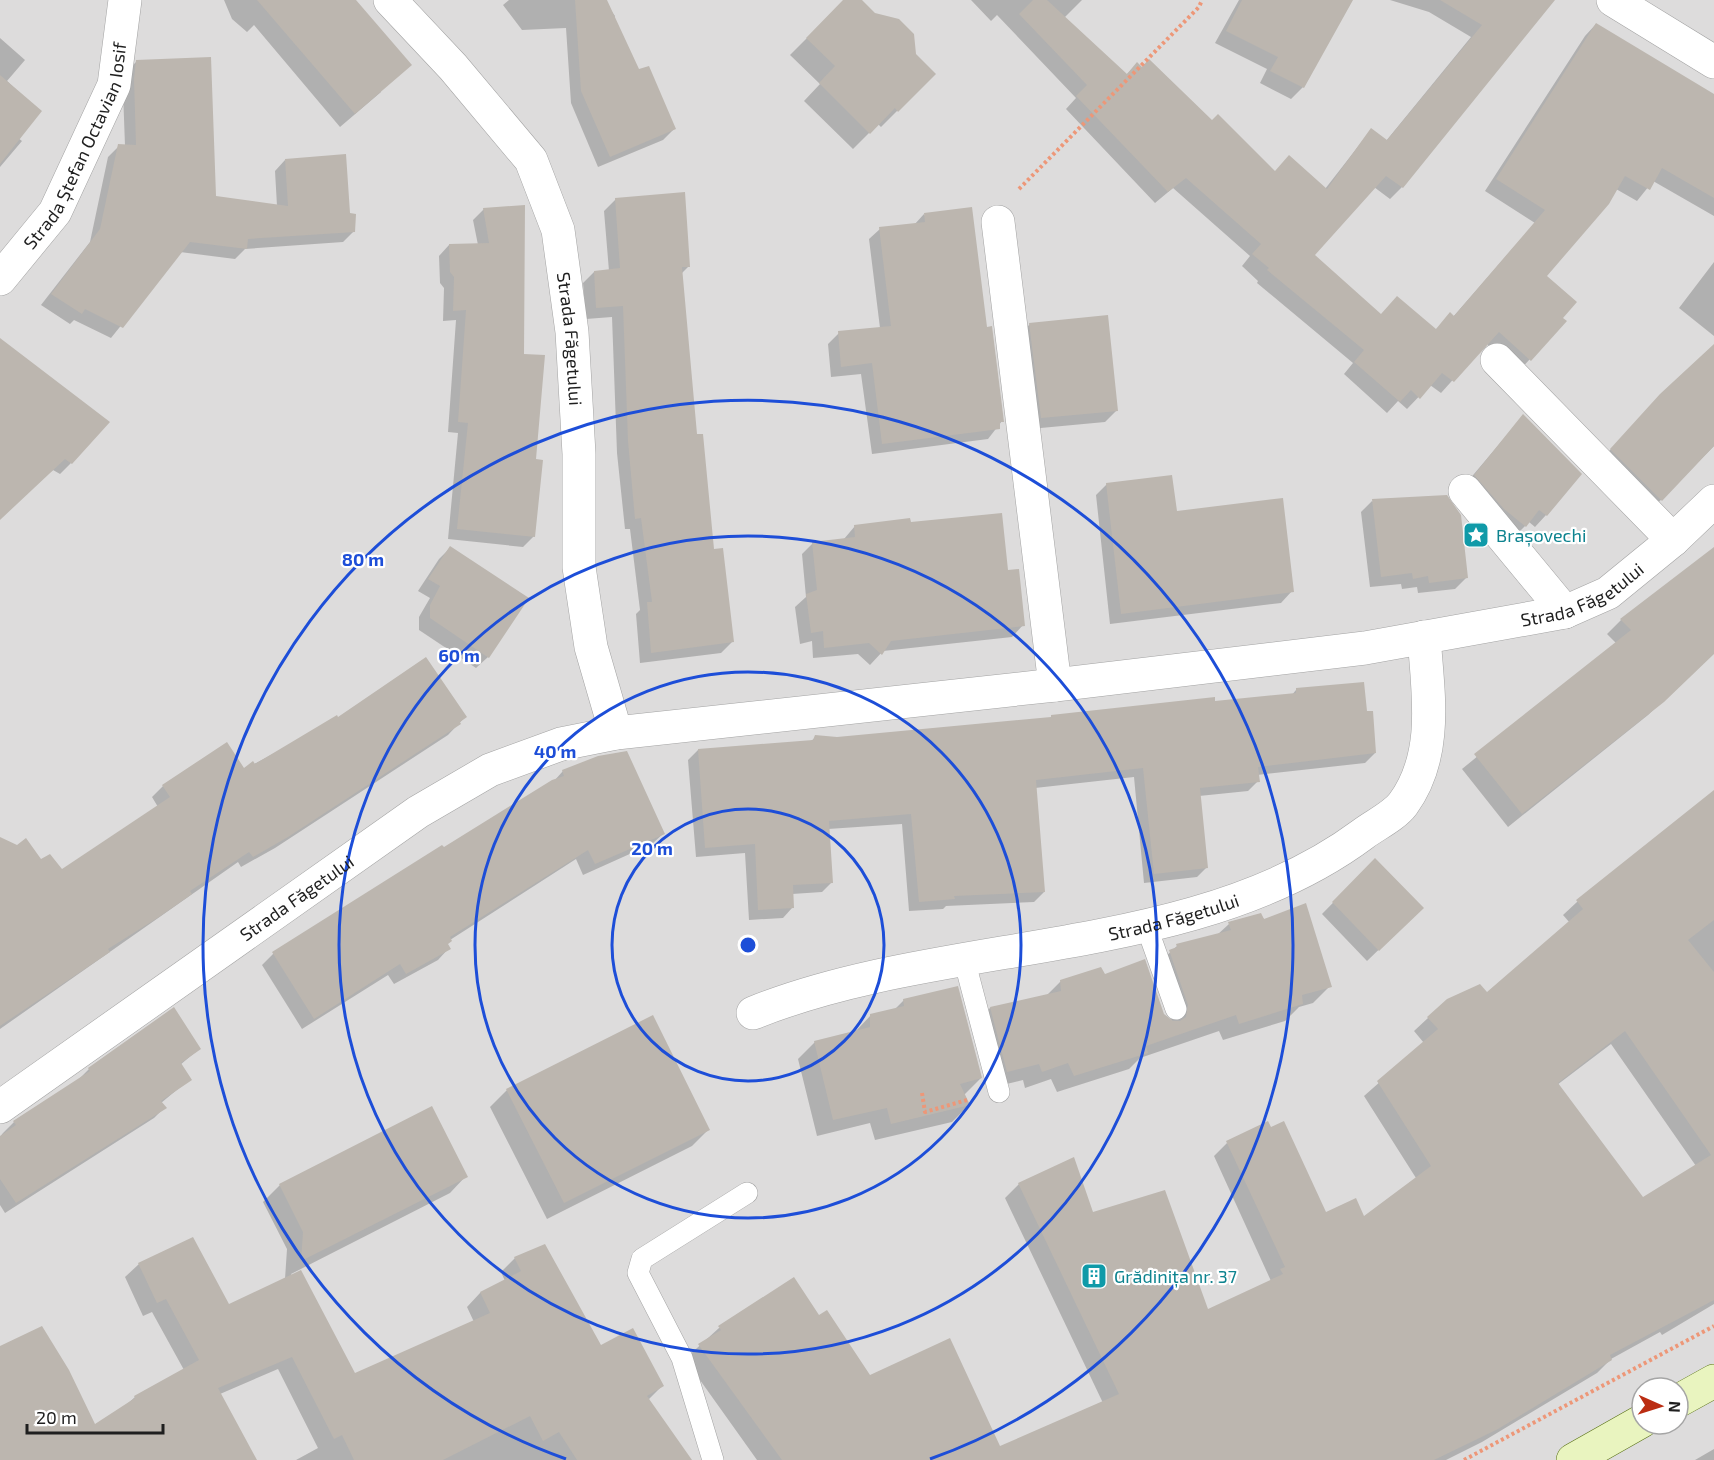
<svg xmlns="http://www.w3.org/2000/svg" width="1714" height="1460" font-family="'Exo 2',sans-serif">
	<rect width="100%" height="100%" fill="#efede6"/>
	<path fill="#dddcdc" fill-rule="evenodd" d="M0,0h1714v1460h-1714zM1642,1388h36v36h-36z"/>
	<path fill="#0003" fill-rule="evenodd" d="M224,0h130l27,92 -41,35 -86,-102 -7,7 -15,-13z
		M509,0h94l12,16 -1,2 24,53 36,58 -11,11 -65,27 -27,-64 -5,-75 -44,2 -19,-25z
		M845,0h15l74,74 -53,53 -3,-3 -25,25 -49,-48 16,-17 -30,-29z
		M971,0h111l-18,18 62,57 11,-11 137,109 51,16 46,-59 15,11 85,-104 -42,-25 -39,-12h163l-151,187 -12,12 -16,-12 -61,69 67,60 55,14 18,-13 82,-94 -50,-32 100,-155 11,-12 118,72v120l-61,-35 -16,20 -21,-12 -71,87 16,42 4,3 -47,51 -32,-29 -45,50 -11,-8 -23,24 -9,-8 -11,12 -43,-39 9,-11 -96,-80 1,-2 -16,-15 8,-10 -77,-68 -18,15 -89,-94 10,-11 -79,-83 -6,6z
		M1239,0h113l-49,87 -12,12 -31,-16 7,-14 -52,-26z
		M0,38l25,22 -18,21 32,31 -21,26 4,3 -22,26z
		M137,61l78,137 62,8 -2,-35 10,-11 64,55 5,16 -11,11 -98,7 -10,10 -55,-7 -69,86 -37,-18 -4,4 -29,-19 49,-63 18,-85 11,-11h6l-2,-55 3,-19z
		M616,199l73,67 -8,8 15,162 16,114 20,92 -11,11 -81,10 -4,-49 4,-4 -10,-81h-5l-8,-76 -5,-136 -26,2 -3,-36 11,-11 15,-1 -5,-60z
		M484,209l38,146 12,105v76l-11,11 -75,-8 10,-106 -10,-1 8,-112 -13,1 1,-33 -4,-5 -1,-27 10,-11h29l-5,-25z
		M924,214l61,115 17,92 -14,18 -116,15 -11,-80 -30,3 -3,-33 11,-11 41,-5 -11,-89 11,-10 34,-4z
		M1714,262v74l-35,-28z
		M1030,324l87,86 -12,12 -75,7 -11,-94z
		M1714,346v100l-65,66 -50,-50 50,-54z
		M0,349l71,114 -11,11 -7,-4 -53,42z
		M1523,416l23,99 -11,12 -6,-5 -15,15 -51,-50z
		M1107,484l68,28 117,79 -11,12 -171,21 -14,-129z
		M1372,501l94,77 -11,11 -37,4 -1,-6 -15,2 -1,-5 -31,3 -9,-75z
		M909,524l98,48 16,53 -11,12 -129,14 -13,14 -12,-11 -45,4 -1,-17 -12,3 -5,-37 11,-10 -4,-43 11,-11 31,-4 11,-13z
		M450,548l38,109 -12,11 -57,-38v-13l11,-19 -12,-7 21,-32z
		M1714,549v103l-66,63 -140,112 -46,-58 154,-126 -9,-9 14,-14z
		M1296,690l70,22 9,41 -10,10 -108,12 1,6 -10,10 -49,5 8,71 -10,10 -53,6 -10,-106 -99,11 9,104 -10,10 -88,4 -3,3 -34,2 -7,-87 -74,5 4,53 -10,10 -30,2v14l-9,10 -34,2 -4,-67 -49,4 -8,-97 10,-10 113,-9 5,-4 21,2 454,-43z
		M465,717l-17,18 -173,113 -34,19 -3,-5 -238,167v-188l61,31 97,-65 -6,-10 11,-11 64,-42 16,26 95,-51z
		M563,771l101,62 -12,11 -69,31 -7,-16 -126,81 -3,5 2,3 -11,12 -44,24 -6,-9 -86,54 -40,-64 11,-11 281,-173z
		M1714,792v512l-52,31 -2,-3 -49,27 -14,14 -115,69 -36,18h-689l-72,-101 34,-31 100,-11 50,60 130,71 104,-45 -98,-205 14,-14 73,30 115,98 64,-31 -57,-125 13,-13 98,71 39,4 52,-40 -52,-82 60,-53 -10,-12 14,-13 58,-24 84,-71 -7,-8 14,-13zM1611,1044l85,122 -53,33 -86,-114z
		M1375,860l47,48 -55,53 -45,-47z
		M1260,915l70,71 -17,17 -14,4 -14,14 -62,19 -4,-9 -79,27 -11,11 -72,23 -6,-13 -26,9 -2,-8 -33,8 -16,-63 16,-17 57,-13 13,-13 44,-6 68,46 -19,-54 24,-22 40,-11 12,-11z
		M904,1000l77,78 -17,17 5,10 -17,17 -77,18 -5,-17 -53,13 -19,-77 17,-17 39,-9 17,-18 23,-5z
		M173,1010l26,39 -19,16 10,14 -29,24 4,4 -11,11 -149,95 -5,-8v-68l3,-4 11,-11 64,-42 11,-11z
		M507,1090l202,39 -17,17 -145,73 -57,-112z
		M466,1176l-16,17 -159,81 63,101 120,-53 -7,-15 13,-14 25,-12 -4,-9 14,-14 86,89 61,39 -14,14 33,60h-385l22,-12 -40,-79 -58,25 35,66h-255v-112l95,79 29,-20 11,-10 49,-27 -32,-58 -9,4 -18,-39 14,-13 89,42 57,-27 2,-30 -24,-47 17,-17z
		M1714,1449v11h-19z"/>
	<path fill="#bcb6af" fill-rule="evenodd" d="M257,0h99l56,65 -57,49z
		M575,0h32l32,69 10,-3 27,63 -66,28 -29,-66z
		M843,0h19l13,13 24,6 15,15 2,20 20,20 -38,38 -3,-4 -25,26 -51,-51 16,-17 -29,-28z
		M1033,0h14l80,74 10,-12 5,5 7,-8 63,61 6,-6 57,57 14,-16 38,34 44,-61 16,12 95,-115 -42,-25h115l-152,188 -17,-12 -71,79 66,59 16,-18 39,33 14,-17 4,4 91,-106 -49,-31 100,-156 118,71v104l-52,-30 -12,22 -25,-14 -16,28 -62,72 30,26 -14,16 4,3 -36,40 -32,-29 -45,50 -12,-9 -22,26 -9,-9 -11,12 -46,-40 10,-12 -97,-80 2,-2 -17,-14 9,-10 -75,-66 -18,14 -92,-96 11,-11 -68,-71z
		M1242,0h111l-49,88 -34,-17 8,-14 -52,-26z
		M211,57l5,139 72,10 -3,-47 61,-5 4,59 6,1 -1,18 -107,7 -1,10 -57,-7 -67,86 -38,-19 -3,5 -31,-20 49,-65 18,-85 18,1 -2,-66 2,-19z
		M0,75l42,36 -42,53z
		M685,192l5,75h-8l15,167h6l11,115 9,-1 11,94 -83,11 -4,-51h5l-11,-84 -6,1 -7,-78 -5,-135 -27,2 -2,-37 26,-3 -5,-70z
		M525,205l-1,149 21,1 -9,104 7,1 -8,77 -78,-8 11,-106 -10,-1 8,-112 -13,1 1,-34 -4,-5 -1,-28 40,-1 -6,-35z
		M972,207l15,120 5,-1 12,96h-4v7l-118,15 -10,-81 -31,4 -3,-36 53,-5 -12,-99 46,-5 -1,-9z
		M1108,315l10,96 -77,7 -12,-95z
		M0,338l110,84 -38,42 -7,-5 -65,61z
		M1714,344v102l-52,55 -52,-52 50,-55z
		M1523,414l59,60 -35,42 -8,-6 -13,17 -22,-18 -30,-34z
		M1172,475l5,36 106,-13 11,94 -173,22 -15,-131z
		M1447,495l14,20 7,63 -39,5 -1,-7 -15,3 -1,-6 -31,4 -9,-78z
		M1002,513l6,57 11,-1 6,57 -134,15 -9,14 -13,-12 -45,5 -1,-17 -12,2 -5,-39 11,-4 -5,-48 43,-5 -1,-12 56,-7 1,4z
		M450,546l79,52 -40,60 -59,-40v-13l10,-19 -12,-7z
		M1714,547v107l-50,48 -142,112 -48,-60 157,-124 -11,-11z
		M426,657l41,60 -7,5 1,2 -173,113 -35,20 -4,-5 -59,39 2,3 -33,23 -51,32 2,3 -110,74v-189l17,8 9,-7 15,21 9,-5 12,15 108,-72 -8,-12 65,-43 17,26 9,-7 2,3 82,-49 1,2z
		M1364,682l3,29h6l3,42 -118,14 2,15 -60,6 8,80 -54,6 -11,-106 -107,12 9,112 -91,4 1,3 -36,3 -8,-88 -82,7 4,62 -40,2 1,23 -36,2 -3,-66 -50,4 -7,-99 115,-9 2,-5 22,2 214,-20v-2l164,-18v4l81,-8v-5z
		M627,751l38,83 -70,30 -7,-14 -138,87 2,4 -4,3 3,5 -45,25 -6,-10 -86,55 -42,-67 170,-107 2,2 108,-67 12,-4 -2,-6 36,-14z
		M1714,790v130l-26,20 26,32v328l-104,55 2,5 -114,69 -64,31h-652l-84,-116 23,-14 -3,-4 76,-49 25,38 8,-5 43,65 80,-37 50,108 119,-52 -101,-211 56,-26 19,55 72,-22 43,119 75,-35 -3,-5 5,-2 -59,-126 42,-20 3,6 13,-6 42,91 30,-14 8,18 67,-50 -54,-85 61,-52 -11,-12 20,-18 33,-15 7,8 96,-83 -7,-9zM1625,1031l86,124 -68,42 -85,-114z
		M1375,858l49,50 -45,43 -47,-49z
		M1306,903l26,84 -30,8 1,9 -64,20 -3,-9 -90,31 2,7 -74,23 -6,-13 -26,9 -3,-8 -32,8 -17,-65 71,-16 -1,-11 41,-13 4,7 40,-15 19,55 9,7h7l6,-4 2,-12 -19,-55 8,-3 -1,-3 55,-14 -3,-8 33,-9 3,6z
		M958,986l24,92 -22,6 10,21 -79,19 -4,-16 -54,12 -19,-79 56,-14v-13l34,-8 -1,-7z
		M174,1007l27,42 -20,14 11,17 -31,21 6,7 -151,95 -16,-24v-43l16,-11 -3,-4 77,-50 -2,-3z
		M653,1015l57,115 -146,73 -58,-114z
		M432,1106l36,71 -167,84 2,-29 -24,-48z
		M193,1237l36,67 72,-34 54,103 135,-60 -10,-21 41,-21 -7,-14 31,-13 56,101 32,-17 31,58 -17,10 45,64h-115l-18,-28 -16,9 -13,-25 -87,44h-89l-12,-25 -8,4 -42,-82 -74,31 39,72h-257v-114l42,-20 27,44 26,54 40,-26 -1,-2 65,-36 -33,-61 -9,4 -19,-40z"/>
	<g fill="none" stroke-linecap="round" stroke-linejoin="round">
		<g stroke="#a3a3a3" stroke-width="22">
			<path id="lane" d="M1146,925l30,84
				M964,959l35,133
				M713,1460l-31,-102 -44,-85 4,-14 105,-66"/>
		</g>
		<g stroke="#a3a3a3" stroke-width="34">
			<g id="street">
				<path id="s1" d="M390,0l63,67 78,93 27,70 14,102 7,122v113l12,80 25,86"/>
				<path d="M1613,0l101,62"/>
				<path d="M998,222l57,463"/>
				<path id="s2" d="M0,279l55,-67 59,-127 11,-85"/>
				<path d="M1497,360l176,180"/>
				<path d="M1465,491l100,121"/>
				<path id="s3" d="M753,1013c191,-77 441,-53 610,-179 12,-9 31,-18 40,-30 36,-49 25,-111 21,-167"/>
				<path id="s4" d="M0,1107l418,-295 72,-42 71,-26 55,-11 439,-48 310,-37 200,-36 43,-19 65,-53 41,-39"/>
			</g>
		</g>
		<g stroke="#546d0f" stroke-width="34">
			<path id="secondary" d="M1678,1401l36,-20
				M1573,1460l69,-39"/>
		</g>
		<path stroke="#ed9778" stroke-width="4" stroke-dasharray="3 3" stroke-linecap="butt" d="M1019,189l180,-182 3,-7
			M922,1093l3,19 42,-12
			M1464,1460l250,-134"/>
		<use href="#lane" stroke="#fff" stroke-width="21"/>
		<use href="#street" stroke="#fff" stroke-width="33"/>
		<use href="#secondary" stroke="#e9f4bf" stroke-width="33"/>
	</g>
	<g fill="none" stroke="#1d4ed8" stroke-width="3">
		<circle cx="748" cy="945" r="136"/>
		<circle cx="748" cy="945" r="273"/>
		<circle cx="748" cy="945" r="409"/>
		<path d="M566 1459A545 545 0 1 1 930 1459"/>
	</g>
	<defs>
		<g id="sight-square" transform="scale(1.35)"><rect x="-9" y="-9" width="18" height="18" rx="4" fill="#0f9aa8" stroke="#fff"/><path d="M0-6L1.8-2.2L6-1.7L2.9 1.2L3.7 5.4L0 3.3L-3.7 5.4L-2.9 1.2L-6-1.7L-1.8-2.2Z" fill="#fff"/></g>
		<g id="building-square" transform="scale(1.35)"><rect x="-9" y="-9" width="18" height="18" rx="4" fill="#0f9aa8" stroke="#fff"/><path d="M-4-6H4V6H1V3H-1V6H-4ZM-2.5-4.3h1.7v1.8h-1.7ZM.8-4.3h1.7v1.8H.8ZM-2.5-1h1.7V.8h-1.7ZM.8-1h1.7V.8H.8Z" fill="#fff"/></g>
	</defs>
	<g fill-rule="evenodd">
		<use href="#sight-square" x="1476" y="535"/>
		<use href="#building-square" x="1094" y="1276"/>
	</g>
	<g text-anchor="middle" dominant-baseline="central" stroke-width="4.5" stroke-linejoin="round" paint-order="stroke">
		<g font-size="18" fill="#1f1f1f" stroke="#fff">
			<text stroke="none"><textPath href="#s2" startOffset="156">Strada Ștefan Octavian Iosif</textPath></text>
			<text stroke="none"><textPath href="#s1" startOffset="398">Strada Făgetului</textPath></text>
			<text stroke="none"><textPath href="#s4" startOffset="1706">Strada Făgetului</textPath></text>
			<text stroke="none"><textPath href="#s4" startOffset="363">Strada Făgetului</textPath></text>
			<text stroke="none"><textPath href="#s3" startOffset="432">Strada Făgetului</textPath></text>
		</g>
		<g font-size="18" fill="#0d838f" stroke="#fff" text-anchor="start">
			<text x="1496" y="535">Brașovechi</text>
			<text x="1114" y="1276">Grădinița nr. 37</text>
		</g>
	</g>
	<circle cx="748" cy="945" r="9" fill="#1d4ed8" stroke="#fff" stroke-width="3"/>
	<g font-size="18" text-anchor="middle" font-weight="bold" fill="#1d4ed8" stroke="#fff" stroke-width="4.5" stroke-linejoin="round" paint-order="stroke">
		<text x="363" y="566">80 m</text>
		<text x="459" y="662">60 m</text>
		<text x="555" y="758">40 m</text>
		<text x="652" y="855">20 m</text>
	</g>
	<g transform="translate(1660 1406) rotate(93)"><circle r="28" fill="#ffffff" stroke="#a5a5a5" stroke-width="1.5"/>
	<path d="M0-4.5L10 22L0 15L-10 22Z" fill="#bb2d12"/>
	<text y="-9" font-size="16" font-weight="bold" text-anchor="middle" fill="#1f1f1f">N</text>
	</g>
	<path d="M27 1424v9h136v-9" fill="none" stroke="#1f1f1f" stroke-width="3"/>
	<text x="36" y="1424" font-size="18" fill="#1f1f1f" stroke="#ffffff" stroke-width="4.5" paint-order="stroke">20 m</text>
</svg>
